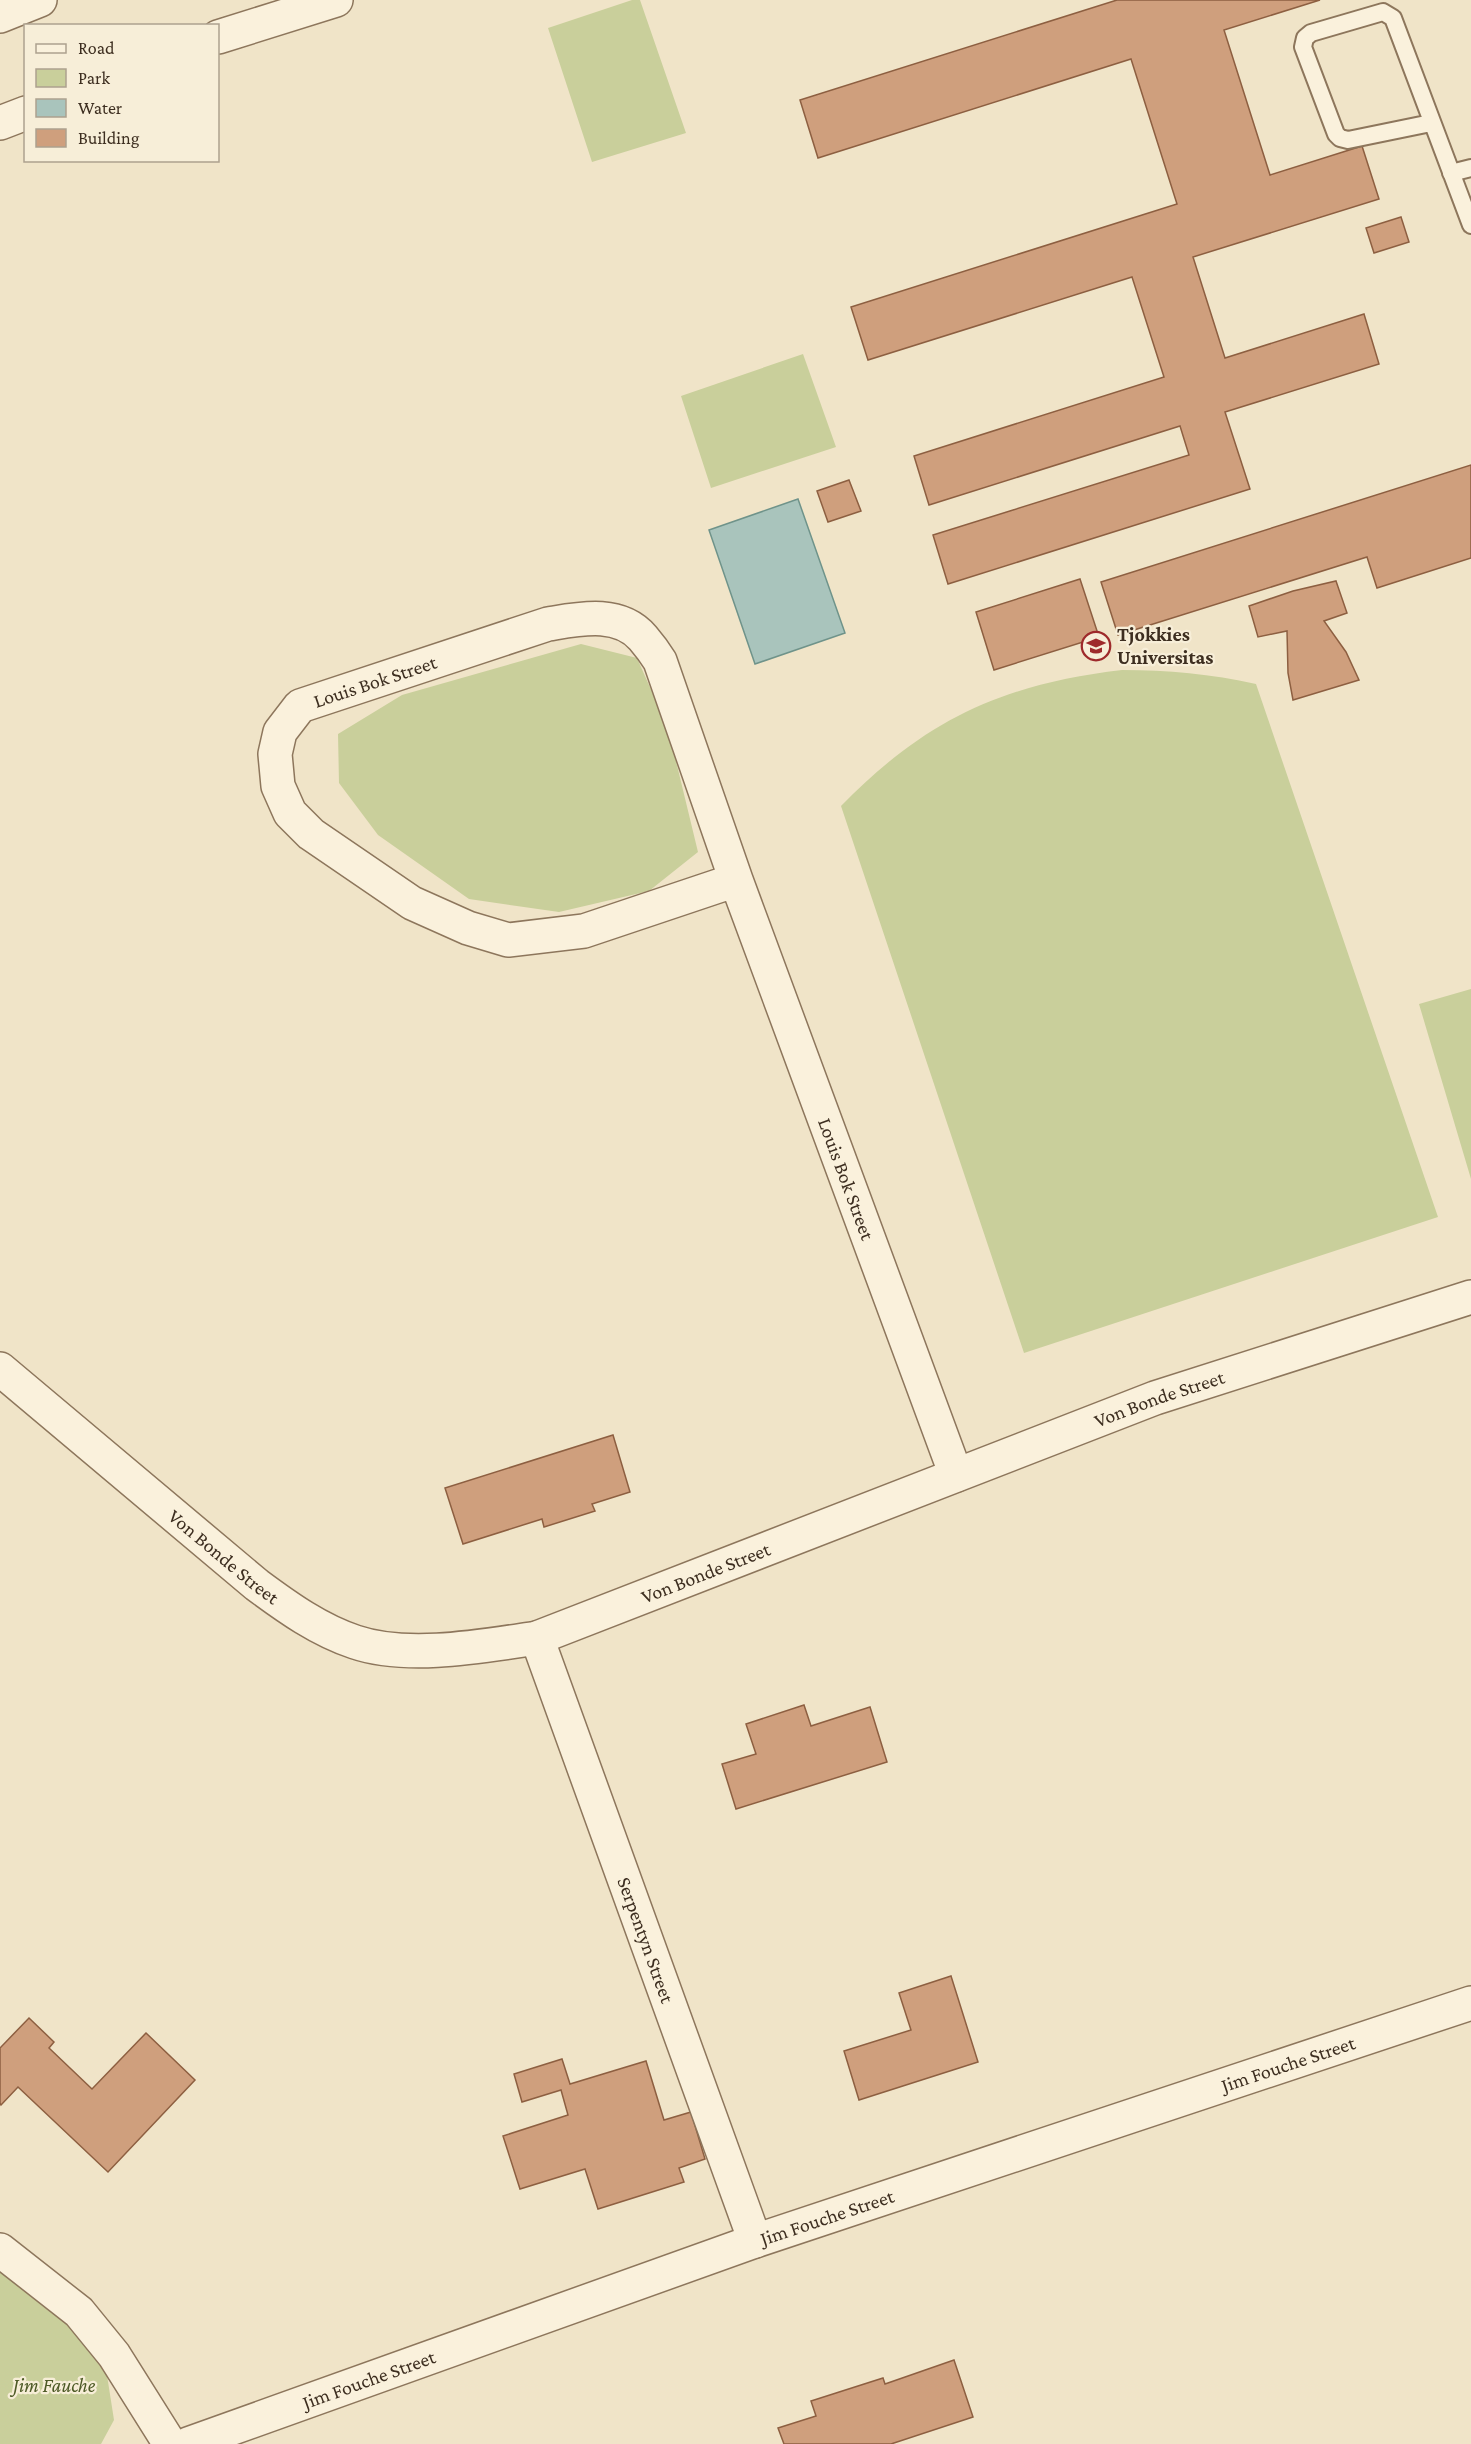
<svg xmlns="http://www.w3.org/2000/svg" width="1471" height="2444" font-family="'Crimson Pro',serif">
	<rect width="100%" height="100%" fill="#f0e4c8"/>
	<path fill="#c9cf9b" d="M632,0h8l46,133 -94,29 -44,-134z
		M803,354l33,93 -125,41 -30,-92z
		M581,644l56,14 31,70 30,124 -49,39 -90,21 -90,-13 -91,-64 -39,-52 -1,-49 64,-39z
		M1122,670c46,0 89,4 134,14l182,533 -414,136 -183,-547c84,-86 161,-122 281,-136z
		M1471,989v190l-52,-175z
		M0,2265l63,50 41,41 10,64 -13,24h-101z"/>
	<path fill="#a9c4bc" stroke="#6f938a" stroke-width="1.5" d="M798,499l47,134 -90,31 -46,-134z"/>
	<path fill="#cf9f7d" stroke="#8d5f41" stroke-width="1.5" d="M1117,0h203l-96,30 46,145 92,-29 17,53 -186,58 32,101 139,-44 15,50 -154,48 25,77 -302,95 -15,-49 256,-80 -9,-29 -251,79 -15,-49 250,-79 -32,-100 -264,83 -17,-53 326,-103 -46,-145 -313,99 -18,-58z
		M1401,217l8,25 -35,11 -8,-25z
		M1471,465v93l-94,30 -10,-31 -249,78 -17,-53z
		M849,480l12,31 -33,11 -11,-31z
		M1080,579l19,58 -105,33 -18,-58z
		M1336,581l11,32 -23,8 22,31 13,28 -66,20 -5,-27 -1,-42 -29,6 -9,-31 44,-15z
		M613,1435l17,57 -38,12 3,7 -51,16 -2,-8 -79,25 -18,-56z
		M804,1705l7,21 59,-19 17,55 -151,47 -14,-45 34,-10 -10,-30z
		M951,1976l27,86 -119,38 -15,-49 67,-21 -12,-37z
		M29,2018l25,24 -5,6 43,41 54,-56 49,47 -87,92 -90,-85 -17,18 -1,-2v-55z
		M562,2059l8,25 76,-23 18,59 27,-8 14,47 -26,9 5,14 -86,27 -13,-40 -65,20 -17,-53 65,-21 -7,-25 -39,12 -8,-28z
		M954,2360l19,57 -82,27h-107l-6,-16 38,-12 -5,-15 72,-23 2,6z"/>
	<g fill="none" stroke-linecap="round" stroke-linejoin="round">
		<g stroke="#8d765c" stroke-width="20">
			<path id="service" d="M1431,123l-83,17 -8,-2 -4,-4 -33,-87 2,-9 6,-5 72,-21 10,6 78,207
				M1451,173l20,-5"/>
		</g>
		<g stroke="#8d765c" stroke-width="36">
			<g id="minor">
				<path id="s1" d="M736,880l-152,51 -76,9 -40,-12 -56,-25 -101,-69 -21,-21 -12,-27 -3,-32 5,-22 20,-26 248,-82c31,-5 71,-14 95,14 6,7 12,15 17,23l76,219 220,595"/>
				<path id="s2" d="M0,1369l257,216c31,23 62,45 98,57 53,18 128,4 182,-4l618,-240 316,-101"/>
				<path id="s3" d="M537,1638l218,603"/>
				<path d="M0,2250l79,62 35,43 56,89"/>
				<path id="s4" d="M188,2444l567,-203 716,-238"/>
			</g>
		</g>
		<g stroke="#8d765c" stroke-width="36">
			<path id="tertiary" d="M0,16l40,-16
				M218,37l118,-37
				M0,123l26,-10"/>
		</g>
		<use href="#service" stroke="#faf1dc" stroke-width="16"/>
		<use href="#minor" stroke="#faf1dc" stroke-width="33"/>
		<use href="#tertiary" stroke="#faf1dc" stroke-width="33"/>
	</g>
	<defs>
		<g id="school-ring" transform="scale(1.5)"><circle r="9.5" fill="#f7eed8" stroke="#9e2a2b" stroke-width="1.5"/><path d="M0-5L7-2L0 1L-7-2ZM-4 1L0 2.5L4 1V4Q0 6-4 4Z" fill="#9e2a2b"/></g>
	</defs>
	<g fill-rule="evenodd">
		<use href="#school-ring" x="1096" y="646"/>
	</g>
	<g text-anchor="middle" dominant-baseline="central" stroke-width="4.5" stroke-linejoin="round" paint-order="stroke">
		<g font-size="20" font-weight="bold" fill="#3d2e20" stroke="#f7eed8" text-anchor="start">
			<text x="1117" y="634">Tjokkies<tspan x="1117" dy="23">Universitas</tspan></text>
		</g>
		<g font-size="20" fill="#3d2e20" stroke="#f7eed8">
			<text stroke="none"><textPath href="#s1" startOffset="688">Louis Bok Street</textPath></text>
			<text stroke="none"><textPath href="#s1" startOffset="1550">Louis Bok Street</textPath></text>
			<text stroke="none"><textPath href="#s2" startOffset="1300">Von Bonde Street</textPath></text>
			<text stroke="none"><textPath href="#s2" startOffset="292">Von Bonde Street</textPath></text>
			<text stroke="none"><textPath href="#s2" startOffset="814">Von Bonde Street</textPath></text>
			<text stroke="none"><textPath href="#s3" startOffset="321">Serpentyn Street</textPath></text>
			<text stroke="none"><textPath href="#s4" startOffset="1164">Jim Fouche Street</textPath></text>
			<text stroke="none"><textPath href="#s4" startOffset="678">Jim Fouche Street</textPath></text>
			<text stroke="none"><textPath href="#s4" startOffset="192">Jim Fouche Street</textPath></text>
		</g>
		<g font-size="20" font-style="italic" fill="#4d5a26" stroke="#f7eed8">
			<text x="54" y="2385">Jim Fauche</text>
		</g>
	</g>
	<rect x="24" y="24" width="195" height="138" fill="#f7eed8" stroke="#ada18e" stroke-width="1.5"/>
	<rect x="36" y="44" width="30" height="9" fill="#faf1dc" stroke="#ada18e" stroke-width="1.5"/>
	<text x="78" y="54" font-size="18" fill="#3d2e20">Road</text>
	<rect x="36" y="69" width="30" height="18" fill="#c9cf9b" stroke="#ada18e" stroke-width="1.5"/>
	<text x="78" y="84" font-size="18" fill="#3d2e20">Park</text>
	<rect x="36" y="99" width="30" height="18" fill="#a9c4bc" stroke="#ada18e" stroke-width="1.5"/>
	<text x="78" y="114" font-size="18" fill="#3d2e20">Water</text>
	<rect x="36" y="129" width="30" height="18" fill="#cf9f7d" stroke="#ada18e" stroke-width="1.5"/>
	<text x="78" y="144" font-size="18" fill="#3d2e20">Building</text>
</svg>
